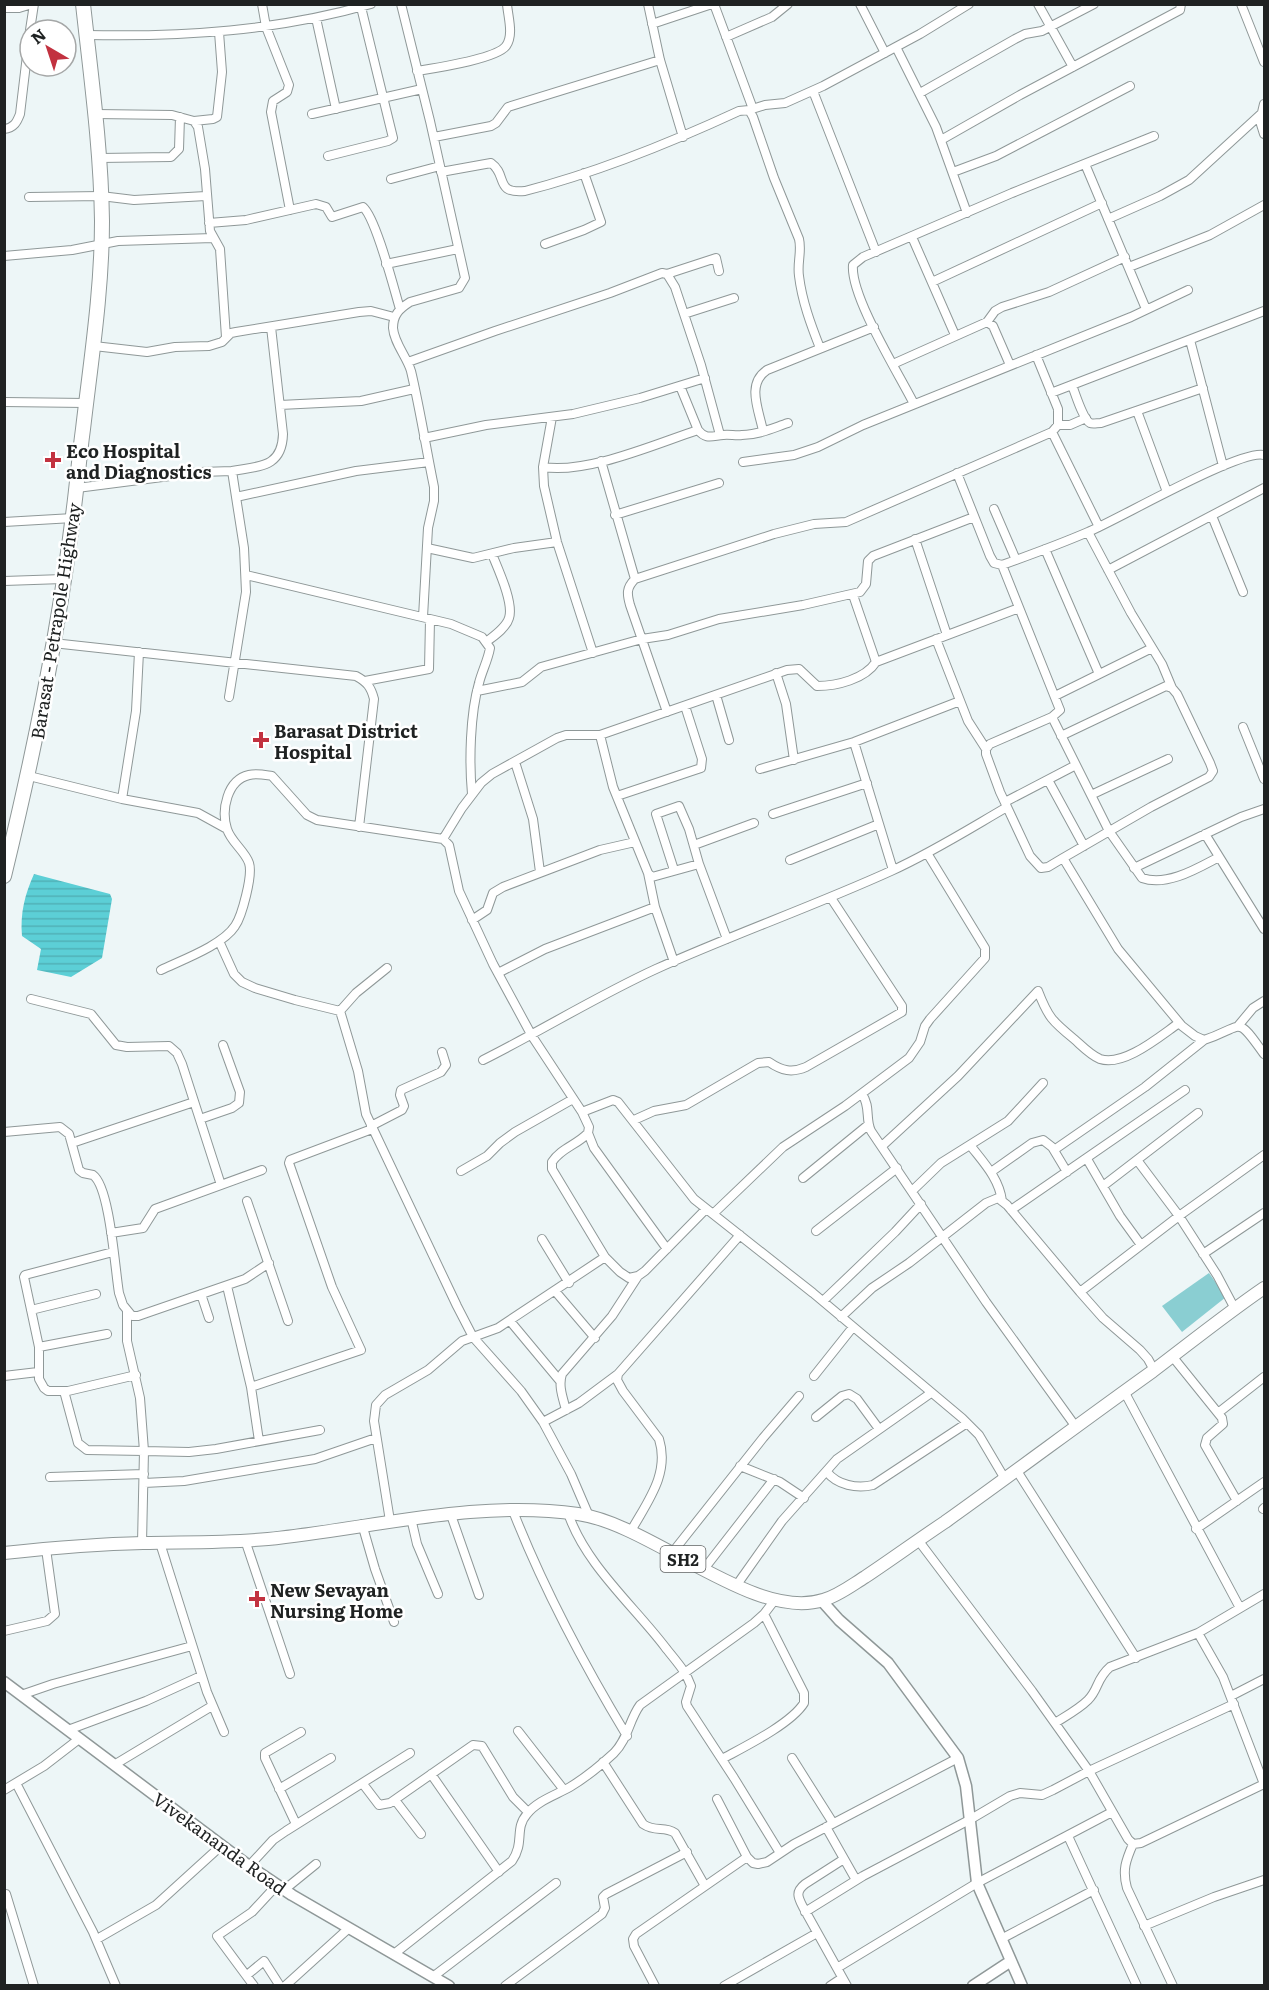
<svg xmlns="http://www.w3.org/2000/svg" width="1269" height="1990" font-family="Literata,serif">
	<defs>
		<pattern id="water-rules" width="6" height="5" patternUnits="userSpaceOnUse" patternTransform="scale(1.5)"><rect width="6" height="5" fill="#5ccfd6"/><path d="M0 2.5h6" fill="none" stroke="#50b1b7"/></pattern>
	</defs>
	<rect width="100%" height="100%" fill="#edf6f7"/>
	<path fill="#8aced2" d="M1209,1273l17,24 -44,35 -20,-26z"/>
	<path fill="url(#water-rules)" d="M34,874l76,20 2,5 -10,59 -31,19 -34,-7 4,-21 -19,-13c-2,-23 3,-42 12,-62z"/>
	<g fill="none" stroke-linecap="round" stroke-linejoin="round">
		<g stroke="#8f9898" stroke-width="10">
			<path id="street" d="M262,4l4,23 23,58 -2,7 -14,9 -2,11 19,98
				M648,4l12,56 23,77
				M714,4l39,105
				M860,4l25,49
				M1038,4l35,63
				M1241,4l23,58
				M4,8h15l13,-4
				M316,18l20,91
				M652,24l60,-20
				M30,30l4,-26
				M87,35c97,2 190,-4 284,-31
				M726,37l46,-20 16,-13
				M896,47l40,80 31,86
				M417,71c18,-3 79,-12 89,-25 8,-11 2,-29 1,-42
				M813,91l63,161
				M920,93l95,-54 10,-5 17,-3 52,-27
				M1264,104l-4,17 4,13
				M749,110l16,-5 20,-2 38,-17 97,-52 49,-30
				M96,114l76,1 22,6 4,6 7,42 5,62 10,18 6,88
				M312,114l110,-25
				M194,121l19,-2 4,-2 5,-45 -3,-40
				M4,129c10,-1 13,-7 16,-15l10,-84
				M434,137l57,-11 5,-3 12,-16 152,-47
				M941,140l79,-45 160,-85 1,-6
				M328,156l60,-15 5,-3 -32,-131
				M100,158l71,-1 8,-8 1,-32
				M1085,164l61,145
				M441,172l50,-9c17,12 3,31 34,28 74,-19 145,-48 214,-80l10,-1 4,7 21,61 25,61c3,12 -2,24 0,37 3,25 12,49 21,72
				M953,172l43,-16 134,-70
				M391,179l49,-13
				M29,197l72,-1 33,4 72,-4
				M1108,219l52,-23 29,-16 72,-66
				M209,223l37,-3 70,-16 10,3 6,10 31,-10c13,11 31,82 37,102
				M912,237l43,98
				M545,244l39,-14 17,-8 -17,-49
				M4,256l68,-6 46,-9 95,-3
				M386,264l72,-15
				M1129,267l81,-32 54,-30
				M667,274l49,-16 3,13
				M932,282l170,-79
				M684,314l50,-16
				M987,322l8,-11 7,-4 47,-15 76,-35
				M1190,340l33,126
				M94,346l53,6 28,-5 34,-1 13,-4 9,-9 5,-1 123,-20 12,-1 23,6
				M408,362l87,-31 115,-38 52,-20 5,1 8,13 26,78 19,70
				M893,364l94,-42 6,4 17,39
				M1072,385c3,8 11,34 18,38 3,1 7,0 11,0l102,-35
				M680,386l18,44c8,10 14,6 25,5 6,-1 13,1 19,0 16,0 31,-7 46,-12
				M1051,393l213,-82
				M4,402l82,1
				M914,404c-15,-30 -64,-108 -61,-139l10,-8 149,-64 142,-57
				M280,405l81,-4 53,-12
				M1137,411l30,81
				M552,417l-9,50 1,19 13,56 36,111
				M1058,425h12l16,-7
				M763,431c-4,-21 -17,-47 4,-61l107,-43
				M1052,432l47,95
				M424,438l62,-13 87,-11 67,-16 65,-20
				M601,461l34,118
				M743,462l51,-7 24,-8 45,-22 268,-108 57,-27
				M543,467c45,7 112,-23 155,-37
				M232,471c27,-5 50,-3 51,-37l-12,-107
				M957,473l33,83 4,7 8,2c28,-10 58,-21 86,-33 31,-13 152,-83 176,-77
				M77,488l124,-16 31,-1 4,26 120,-26 73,-9
				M994,509l22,51
				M615,515l104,-32
				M1212,516l31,76
				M4,522l69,-4
				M1088,532l43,81 31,51 10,24
				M915,539l32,96
				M427,548l46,10 41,-10 43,-6
				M1045,549l54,125
				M1002,565l58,145 -8,7 -62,27 -4,5v5l14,38 30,64 11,12 7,-1 15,-9
				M1108,570l156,-82
				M246,575l205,49 31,13 8,11c-2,12 -8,23 -11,35 -9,31 -10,79 -7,111
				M4,581l59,-2
				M936,639l32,82 18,28
				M486,642c8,-6 20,-14 23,-24 5,-15 -11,-49 -17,-64
				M53,643l303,33c11,6 15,11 18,23l-15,128
				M876,662l143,-54
				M776,673l10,31 8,56
				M365,681l64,-12 1,-49 -7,-3 5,-89 6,-27v-14c-8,-39 -14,-78 -23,-116 -4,-14 -17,-28 -18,-43 0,-13 6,-19 17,-26l49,-14 6,-10 -35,-157 -29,-117
				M477,691l45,-9 19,-15 101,-28 26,-4 51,-16 84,-14 57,-13 6,-8 2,-23 5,-5 101,-39
				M716,695l13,45
				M1055,696l97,-48
				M229,697l17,-105 -2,-44 -8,-51
				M667,712l-37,-107c-3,-11 -4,-17 5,-26l139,-45 40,-10 32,-2 206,-90 6,-7v-16l-22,-54
				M1052,717l57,114 33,47c25,9 56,-10 77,-21
				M1243,727l21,52
				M600,735l13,52 35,86 4,4 47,-13 28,75
				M1061,736l105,-50 6,2 5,6 33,69 3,8 -4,6 -58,30 -88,51 55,91 64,77 13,10 9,4c40,-13 31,-27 60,14
				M854,742l39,128
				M515,762l18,57 7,53
				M760,769l94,-27 106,-41
				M29,776l93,23 76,14 29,16
				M1048,780l36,66
				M1091,795l77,-36
				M617,796l84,-28 1,-9 -17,-53
				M122,799l14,-88 3,-59
				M1005,802l71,-37
				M773,814l94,-31
				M1205,834l59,95
				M443,839l19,-31 19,-25 11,-9 65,-36 9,-3h34l187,-65 12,-1 18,17c20,0 48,-7 59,-24l-23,-67
				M694,845l60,-22
				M790,860l89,-36
				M1134,868l107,-51 23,-8
				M674,870l-18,-56 23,-8 10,23 10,35
				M648,873l7,34 19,55
				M472,920l15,-10 6,-17 10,-6 97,-37 35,-8
				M219,941l15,33 8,8 13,6 40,12 45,11 16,-18 31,-25
				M161,970c21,-10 62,-25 74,-44 7,-10 18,-51 14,-63 -4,-12 -18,-21 -22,-34 -6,-19 0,-49 22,-54 8,-2 16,0 23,1l35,39 10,5 126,19 6,6 10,46 34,73 39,72 50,76 31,-12 5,2 76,97 119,94 149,125 17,17 26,44
				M498,973l47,-24 110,-42
				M31,999l60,15 25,31 11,2 42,-1 8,7 5,11 39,121
				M340,1011l18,60 8,43 91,192 16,31 48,54 22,31 28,52 18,42
				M1238,1026l15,-18 11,-7
				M483,1060c58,-29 114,-64 173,-91 78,-35 158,-63 235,-98 40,-18 78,-42 116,-64
				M862,1094c9,13 3,25 9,37l115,171 90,125
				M200,1119l32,-11 7,-5 1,-11 -17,-47
				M634,1120l20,-9 32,-6 72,-42 11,-1c13,9 23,11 37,5l96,-55v-6l-71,-108
				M371,1126l31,-16 2,-4 -4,-11 1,-5 40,-18 5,-7 -4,-13
				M4,1132l56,-5 9,7 10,36 4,3 10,2c17,12 22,95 26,118l4,12 9,11h6l107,-37 24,-16
				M588,1133l6,15 73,101
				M72,1143l122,-41
				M970,1145c13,17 29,33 32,56
				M882,1146l76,-70 80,-85c10,26 14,30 36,48 7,6 16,16 26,20 24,8 60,-23 79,-36
				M1054,1150l91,-63 59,-47
				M1087,1159l33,57 21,29
				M1137,1160l42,56 85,-61
				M461,1171l26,-15 13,-13 15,-11 58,-33
				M991,1172l41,-29 11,-3 9,7 15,25
				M803,1178l65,-53
				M1103,1186l95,-73
				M912,1191l29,-28 67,-42 35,-38
				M247,1201l41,120
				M1011,1210l174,-120
				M713,1214l70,-67 62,-41 64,-48 11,-16 5,-16 5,-7 55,-61v-10l-58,-95
				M816,1231l81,-63
				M111,1233l32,-5 12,-19 107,-39
				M542,1239l27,44
				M113,1252l-88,23 -1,2 15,70v32l5,9 4,3h20l68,-16
				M1203,1254l61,-41
				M605,1257l15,15 9,6 9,-2 7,-5 61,-62
				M227,1286l24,101 8,54
				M555,1291l40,47
				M1080,1292l99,-76 38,59 18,34
				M201,1294l8,24
				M823,1301l72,-69 26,-28
				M31,1310l65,-16
				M841,1317l31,-29 37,-25 77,-60 12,-5 9,7 73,87 23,26 37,32 8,9 6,11
				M510,1321l50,60
				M39,1347l68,-13
				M1172,1356l50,62 1,6 -16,14 -2,7 32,56
				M4,1376l34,-4
				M814,1376l39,-49
				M251,1387l110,-37 -29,-63 -43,-124 1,-3 82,-31
				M64,1391l14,52 9,7 57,1 -4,-53 -13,-57v-29
				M1124,1391l116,217
				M566,1410c-3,-12 -8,-24 -4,-36l50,-58 26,-40
				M1218,1413l46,-36
				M816,1417l26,-21 7,-2 8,5 22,30
				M543,1422l36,-19 39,-29
				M740,1466l40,16 24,16
				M1017,1471l119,187
				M827,1472c10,13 30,17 46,13l94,-62
				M50,1477l94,-3
				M144,1483l40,-2 131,-22 61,-21
				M1263,1509l1,-1
				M513,1511c31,79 70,152 114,225
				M568,1513c17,51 65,92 97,134 10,13 21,24 26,39l-5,16 1,4 47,72 46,75
				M451,1515l28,80
				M411,1518l6,26 21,50
				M390,1521l-16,-100 2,-16 9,-10 43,-25 34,-29 36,-13 107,-71 -53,-88v-7c9,-14 25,-17 36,-29l1,-6 -7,-15
				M362,1524l13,45 19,53
				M1196,1529l68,-47
				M631,1531c16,-29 39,-57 28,-92l-36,-48 -6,-11 1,-6 122,-139
				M245,1540l45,134
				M918,1540l114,151 57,80 39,68 5,5 8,-1 123,-59
				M142,1543l2,-92 45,1 27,-3 104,-19
				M160,1543l47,149 17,40
				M672,1553l91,-115 36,-42
				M704,1569l70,-90
				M736,1586l46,-65 55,-62 94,-66
				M4,1631l43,-10 8,-7 -9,-65
				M1198,1633l25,44 41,107
				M21,1695l32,-11 139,-38
				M1231,1696l33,-17
				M1055,1723c11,-7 24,-14 33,-23 11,-11 8,-21 22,-33l88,-34 66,-39
				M68,1730l78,-29 55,-25
				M518,1731l46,59
				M792,1758l41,65
				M722,1759c22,-12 69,-35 82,-56v-10l-40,-79
				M603,1762l40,62c13,9 21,1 32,9l30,53
				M114,1765l98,-59
				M431,1774l68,98
				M16,1783l77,149 23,54
				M363,1784l16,21 11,-2 83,-58 9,1 31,51 15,15
				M279,1789l52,-31
				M4,1790l40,-24 35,-27
				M717,1799l30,58 6,6 5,1 9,-2 27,-18 164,-86
				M395,1800l26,34
				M296,1824l-31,-66v-5l36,-21
				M826,1827l30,53
				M1068,1836l69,150
				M1133,1844c-7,16 -11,26 -6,44l46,98
				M844,1859l-39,25c-10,8 -7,13 -2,23l44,79
				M249,1866l24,-26 13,-9 124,-78
				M284,1890l32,-26
				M6,1894l28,92
				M805,1912l58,-36 108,-57 39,-23 10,-3 22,2 11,-5 36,-19 145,-67
				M1144,1926l70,-29 50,-17
				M97,1939l59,-34 66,-60
				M1001,1939l93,-49
				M394,1954l118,-93c13,-19 2,-32 15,-47 10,-13 29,-19 43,-27 15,-9 31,-22 44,-34 14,-14 15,-33 26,-48l114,-82 10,-9 10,-13
				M837,1968l140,-85 135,-71
				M247,1975l17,-14 16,25
				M434,1976l122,-93
				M254,1986l-37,-50 35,-24 25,-27
				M285,1986l64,-58
				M505,1986l97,-72 3,-6 -2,-11 3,-3 81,-42
				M655,1986l-21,-40 -1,-7 3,-5 111,-77
				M724,1986l93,-53
				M830,1986l12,-8"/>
		</g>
		<g stroke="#8f9898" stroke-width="13">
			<path id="secondary" d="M822,1601l17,19 49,43 70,95 8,28 11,97 45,103
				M4,1682l245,184 43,29 157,91
				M973,1986l38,-25"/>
		</g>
		<g stroke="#8f9898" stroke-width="14">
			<path id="primary" d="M4,1553c47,-5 93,-9 139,-10 42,-1 83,0 125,-4 101,-10 208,-40 310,-25 73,10 176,108 245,86 15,-4 29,-15 42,-23 27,-18 53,-37 80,-55 70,-50 138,-101 208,-151 37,-28 73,-57 111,-83"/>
		</g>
		<g stroke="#8f9898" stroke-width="16">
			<path id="highway" d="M4,876c29,-119 54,-239 69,-361 4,-29 6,-57 10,-86 8,-69 19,-138 19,-208 -1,-73 -11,-144 -19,-217"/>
		</g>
		<use href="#street" stroke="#fff" stroke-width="8"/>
		<use href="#secondary" stroke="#fff" stroke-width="10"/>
		<use href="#primary" stroke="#fff" stroke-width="12"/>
		<use href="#highway" stroke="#fff" stroke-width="14"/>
	</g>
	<g fill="#c23240" stroke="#fff" stroke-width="2">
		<path d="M50 451h6v6h6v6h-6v6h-6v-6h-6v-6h6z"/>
		<path d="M258 731h6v6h6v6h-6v6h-6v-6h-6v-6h6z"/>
		<path d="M254 1590h6v6h6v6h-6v6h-6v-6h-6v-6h6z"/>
	</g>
	<g text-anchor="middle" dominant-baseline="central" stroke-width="5" stroke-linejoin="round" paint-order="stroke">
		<rect fill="#fff" stroke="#626464" stroke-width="1.5" x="660.5" y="1546" width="45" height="26" rx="4.5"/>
		<g font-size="16" font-weight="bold" fill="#1f2222">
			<text x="683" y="1559">SH2</text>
		</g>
		<g font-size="18" font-weight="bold" fill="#1f2222" stroke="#fff" text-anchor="start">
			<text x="66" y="450">Eco Hospital<tspan x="66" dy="21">and Diagnostics</tspan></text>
			<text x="274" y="730">Barasat District<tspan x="274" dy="21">Hospital</tspan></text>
			<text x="270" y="1589">New Sevayan<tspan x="270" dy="21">Nursing Home</tspan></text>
		</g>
		<g font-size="18" fill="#1f2222" stroke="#fff">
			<text transform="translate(55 621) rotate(-81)">Barasat - Petrapole Highway</text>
			<text transform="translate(220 1843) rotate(36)">Vivekananda Road</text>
		</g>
	</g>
	<rect width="1269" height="1990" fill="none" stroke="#1f2222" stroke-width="12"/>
	<g transform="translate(48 48) rotate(321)"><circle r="28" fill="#ffffff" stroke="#a5a7a7" stroke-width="1.5"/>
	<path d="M0-4.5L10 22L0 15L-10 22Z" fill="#c23240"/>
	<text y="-9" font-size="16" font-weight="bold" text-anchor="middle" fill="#1f2222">N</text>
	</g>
</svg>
